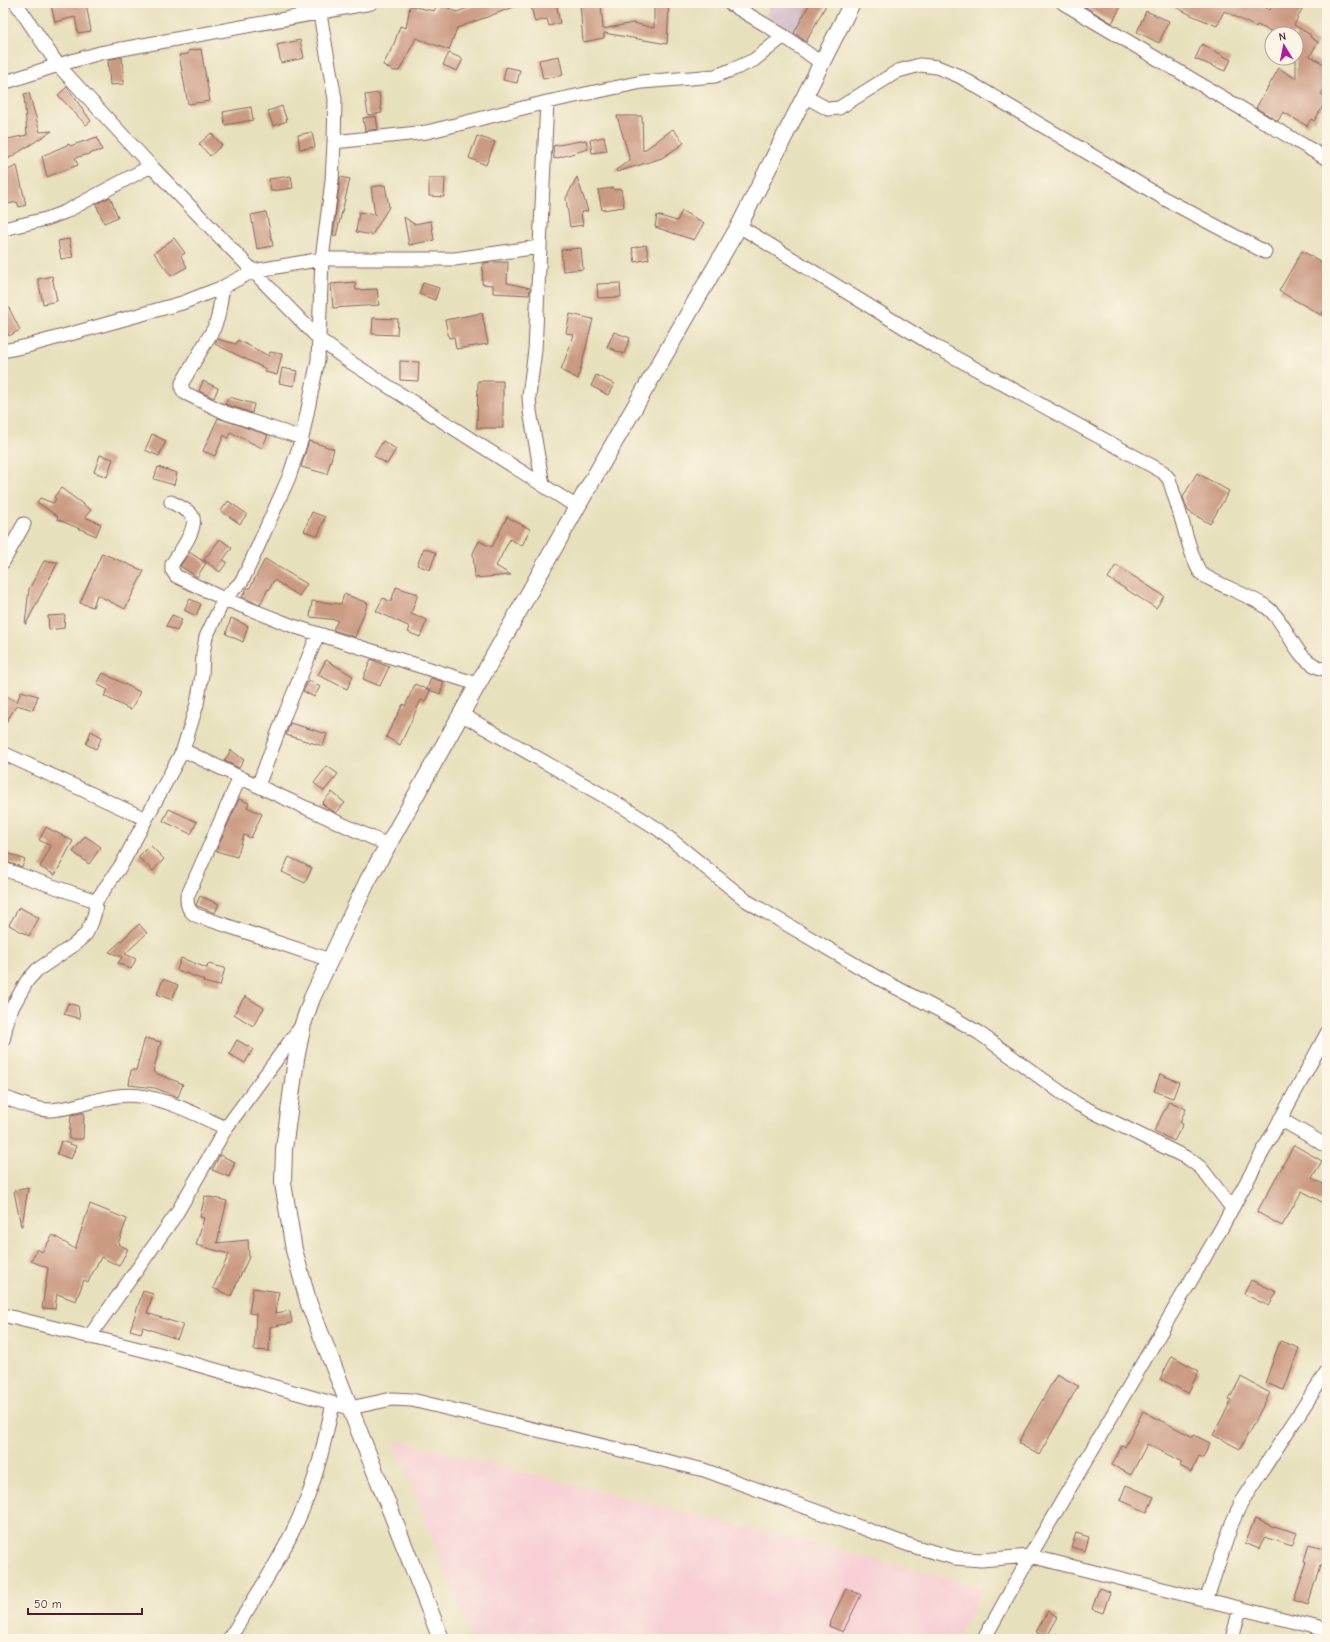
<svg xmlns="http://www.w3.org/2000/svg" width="1330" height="1642" font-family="'Comic Neue',sans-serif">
	<rect width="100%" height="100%" fill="#fcf5e5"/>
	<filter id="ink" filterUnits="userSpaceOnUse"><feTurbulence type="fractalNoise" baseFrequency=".025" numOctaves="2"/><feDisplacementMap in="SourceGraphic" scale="8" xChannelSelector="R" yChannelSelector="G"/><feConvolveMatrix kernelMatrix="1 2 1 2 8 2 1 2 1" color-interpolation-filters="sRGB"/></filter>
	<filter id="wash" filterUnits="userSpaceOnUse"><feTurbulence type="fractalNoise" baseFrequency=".012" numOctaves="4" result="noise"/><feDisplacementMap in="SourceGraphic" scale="16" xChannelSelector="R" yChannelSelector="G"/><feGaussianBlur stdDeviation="0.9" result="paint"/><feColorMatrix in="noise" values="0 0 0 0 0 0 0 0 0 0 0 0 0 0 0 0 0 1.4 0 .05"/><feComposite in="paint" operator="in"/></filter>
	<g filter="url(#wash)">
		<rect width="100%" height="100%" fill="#e7e0bc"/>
		<path fill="#f7cfd4" d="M394,1440l590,147 -28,52h-484z"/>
		<path fill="#d2bdc8" d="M770,3h52l-19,35 -37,-23z"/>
		<g id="blocks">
			<path fill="#cb9a82" d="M61,3h25l5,28 -13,2 -3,-16 -20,5 -4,-17z
				M438,3l19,9 24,-9h41v1l-65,24 -8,22 -33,-12 -17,33h-5l-11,-6 11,-21 6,-18 6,2 4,-22 24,5z
				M530,3h26l4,20 -11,3 -2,-7 -12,3z
				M580,3h21l2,26 30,-6 21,5v-25h15l-2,41 -63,-11v5l-21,4z
				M810,3h17l-21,39 -12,-9z
				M1079,3h44l-11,20z
				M1168,3h88l14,7 2,-7h17l13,6 -8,16 17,10 -1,2 8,5 -8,14 17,10v18l-6,10 6,4v2l-13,21 -3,-2 -4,7 -24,-14 -5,9 -22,-13 23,-40 17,11v-45h-19l-20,-9 -1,2 -32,-16 -7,15 -26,-11z
				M1146,11l23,10 -10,22 -22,-11z
				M300,40l4,18 -23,5 -4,-18z
				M1202,44l29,16 -6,11 -30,-12z
				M201,49l9,52 -22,3 -9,-49 9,-1v-3z
				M449,53l14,6 -6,12 -14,-6z
				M559,56l4,19 -20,4 -4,-19z
				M122,57l2,27 -14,1 -2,-25z
				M506,67l14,3 -3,13 -14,-3z
				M67,87l24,34 -5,4 -28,-30z
				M29,93l11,39 12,-1 -49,31v-22l24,-5 -3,-41z
				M379,93l3,20 -14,2 -3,-20z
				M282,106l5,15 -14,5 -5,-15z
				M251,107l2,13 -28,5 -2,-13z
				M376,116l2,13 -13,2 -2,-13z
				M617,116h25l1,35 30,-22 11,14 -22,15 -45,14 -1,-2 14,-10z
				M312,132l3,15 -15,2 -2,-14z
				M211,133l11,12 -12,11 -11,-12z
				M477,136l18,6 -9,23 -17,-7z
				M97,137l5,13 -27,8 3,7 -31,12 -5,-21 27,-12 1,2z
				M604,137l3,14 -15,2 -2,-13z
				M586,140l2,9 -34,10 -1,-13z
				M17,166l9,39 -7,2 -2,-5 -14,3v-27h5l-3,-7z
				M291,176l2,12 -22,3 -2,-12z
				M340,177l10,2 -14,57 -3,-1z
				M577,177l11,34 -7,1 2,13 -13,2 -4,-29z
				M429,178h16l-1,19 -15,-1z
				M385,185l4,22 -17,28 -16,-3 3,-20 16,3 -4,-28z
				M613,188l1,2 7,-1 3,18 -22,3 -4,-20z
				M110,197l8,20 -14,6 -8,-19z
				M682,211l22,12 -10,17 -39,-13 2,-12 20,6z
				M266,212l7,34 -16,3 -6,-34z
				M404,217l10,7 17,-3 3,19 -25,5z
				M174,238l11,15 -4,3 6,11 -16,9 -17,-23z
				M69,239l4,18 -12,2 -3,-18z
				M646,245l3,14 -14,3 -3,-14z
				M581,248l2,21 -20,2 -2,-21z
				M1302,251l25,14v40l-6,10 -42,-24z
				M493,262h15l-1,21 23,5 -1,7 -36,-2v-8l-11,-1 1,-21z
				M52,276l5,25 -14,3 -5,-25z
				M355,282l1,8 21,-1 2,16 -46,3 -2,-24z
				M423,283l16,5 -4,12 -16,-6z
				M620,283l1,14 -23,1 -1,-14z
				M3,296l17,34 -11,6 -6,-13z
				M482,313l6,31 -32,5 -2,-12 -5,1 -4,-18z
				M570,314l23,5 -15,60 -17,-9 13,-35 -8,-2z
				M373,318l25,1 -1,16 -25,-1z
				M614,332l16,6 -6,16 -17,-7z
				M217,339l19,5 2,-4 31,16 1,-4 12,2 -5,21 -12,-3 1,-3 -51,-25z
				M400,361l19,1 -1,19 -18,-1z
				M282,368l15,3 -3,15 -15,-3z
				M596,375l18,9 -6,11 -17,-9z
				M203,381l15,7 -4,10 -15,-7z
				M478,381h25v47h-26z
				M229,397l25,7 -2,9 -27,-9z
				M218,418l50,17 -6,13 -32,-16 -2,6 -4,-3 -9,21 -12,-5z
				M152,434l14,7 -7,15 -14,-6z
				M309,441l25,8 -7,25 -26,-7z
				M383,441l13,8 -9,15 -13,-8z
				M100,455l13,4 -6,18 -13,-5z
				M158,467l19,6 -3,12 -20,-6z
				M1197,473l32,18 -19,33 -22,-13 -5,-14z
				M61,488l30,22 -6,7 16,7 -5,12 -39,-17 1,-2 -21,-15 3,-4 13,5 3,-4 -2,-2z
				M228,501l19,13 -7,10 -19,-13z
				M312,512l13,5 -7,19 -14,-5z
				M507,517l23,12 -8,17 -12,-7 -14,27 15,9 -36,3 -2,-25 6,-12 13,6z
				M220,539l12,9 -9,12 4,2 -7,10 -16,-12z
				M424,548l12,5 -6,17 -13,-5z
				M189,552l17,11 -9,14 -17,-11z
				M102,553l42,18 -19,38 -28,-14 -4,12 -13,-4z
				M265,559l42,25 -8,12 -25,-16 -5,10 -1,-1 -8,16 -18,-8 5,-9h3z
				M44,561l14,1 -32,62h-1l4,-35z
				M1116,565l48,31 -8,12 -48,-30z
				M396,587l22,7 -7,20 16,6 -7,17 -12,-5 2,-5 -34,-16 7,-13 8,4z
				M344,594l24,9 -13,34 -22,-7 5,-10 -28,-3 2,-16 29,3z
				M190,599l11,5 -5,12 -12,-6z
				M65,615l-1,13 -15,2 -1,-14z
				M172,615l10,4 -5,12 -11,-5z
				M231,618l17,8 -5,16 -17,-8z
				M371,659l18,8 -9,19 -17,-7z
				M326,660l27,16 -6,13 -29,-14z
				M103,673l37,19 -9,18 -27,-14 4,-6 -11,-6z
				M431,678l13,4 -4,12 -13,-5z
				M309,680l11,7 -6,10 -11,-6z
				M415,684l15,7 -5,11 -4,-2 -21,45 -14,-8 17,-33 2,2z
				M21,691l17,5 -5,14 -16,-5 -14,22v-33l14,8z
				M290,723l37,11 -4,12 -37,-11z
				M91,731l11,6 -6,12 -10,-5z
				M231,750l13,10 -5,8 -15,-7z
				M327,766l11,8 -14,17 -10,-8z
				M332,792l13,11 -9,10 -8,-4 -6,-6z
				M239,799l10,4 -2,4 15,7 -11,24 -7,-3 -7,22 -21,-6z
				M169,809l28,13 -6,12 -28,-13z
				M46,827l27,14 -18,34 -15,-8 11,-21 -12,-6z
				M85,836l16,11 -12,17 -16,-12z
				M150,845l14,14 -11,12 -15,-14z
				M3,851l22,9 -3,7 -19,-6z
				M289,857l23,11 -7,15 -23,-11z
				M200,896l19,8 -4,9 -18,-7 -1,-1z
				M19,907l20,11 -10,18 -20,-11z
				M139,924l8,9 -22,21 11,5 -5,10 -13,-6 4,-6 -13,-5z
				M181,958l26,10 1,-4 17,4 -5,18 -17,-4 1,-2 -27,-10z
				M163,979l15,6 -6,15 -15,-6z
				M245,996l19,12 -11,18 -19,-12z
				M68,1003l10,3 2,13 -16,-5z
				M145,1038l16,4 -8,30 30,12 -5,13 -23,-9 -26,-3 2,-15h5z
				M237,1040l16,9 -8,14 -16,-9z
				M1160,1074l19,8 -6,16 -19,-7z
				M1169,1101l17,8 -6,13 3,2 -9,17 -20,-10z
				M81,1113h3l-1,26h-14l2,-24z
				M61,1141l15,5 -5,13 -14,-5z
				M1294,1145l28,16 -10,17 15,8v19l-25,-14 -20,35 -25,-14z
				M220,1155l15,7 -6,15 -17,-7z
				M28,1188l-6,38h-1l-7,-35z
				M205,1196l22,5 -10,42 31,-3 1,17 -18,39 -18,-8 16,-34 -33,-9 8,-27 -4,-1z
				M90,1204l37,15 -9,25 10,5 -9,17 -18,-9 -13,25 -4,-2 -8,21 -19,-7 -2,15 -13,-1 6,-40 -17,-7 6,-12 5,3 11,-17 22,14z
				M1251,1280l26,12 -8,14 -25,-12z
				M253,1288l26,4 -4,21 15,-2 2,12 -22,4 -1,24 -15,-1 2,-36 -7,-1z
				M143,1291l10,3 -6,19 36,12 -6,14 -34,-12 -2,6 -11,-3z
				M1280,1341l19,7 -15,42 -19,-7z
				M1172,1356l27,15 -11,22 -28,-14z
				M1057,1374l21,12 -39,69 -21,-12z
				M1241,1377l29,16 -30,56 -27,-14 18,-34 -2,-1z
				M1143,1411l50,26 1,-2 16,8 -7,15 -4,-2 -8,16 -11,-6 2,-4 -35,-18 -16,31 -19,-10 10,-20 3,2z
				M1126,1485l28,12 -7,15 -27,-12z
				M1255,1519l19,8v-1l23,7 -5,13 -27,-9 -6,12 -14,-6z
				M1076,1533l13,4 -4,14 -14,-4z
				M1309,1544l18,5v18l-7,-2 -12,40 -14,-5 13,-38 -3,-1z
				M846,1588l15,7 -18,37 -14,-6z
				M1099,1588l11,4 -7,21 -11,-4z
				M1048,1611l10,6 -12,21 -10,-6z"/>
		</g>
	</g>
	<g filter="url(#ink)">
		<use href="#blocks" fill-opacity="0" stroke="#81635e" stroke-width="1"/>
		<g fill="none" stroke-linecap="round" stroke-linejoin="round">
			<g stroke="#81635e" stroke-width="15">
				<path id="minor" d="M16,3l42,62 93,101 168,173 28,21 230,147
					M729,3l55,33 37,27
					M1063,3l264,156
					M3,83l55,-18 42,-12 271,-50
					M804,96l24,13 11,-1 59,-37 22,-6 17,2 22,9 206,123 100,53
					M334,142l93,-10 120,-30 95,-20 73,-6 19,-7 20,-9 30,-24
					M739,226l197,121 227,125 6,7c6,19 12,37 17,56 4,12 7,26 14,37 6,8 53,25 65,34 26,18 26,56 62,64
					M3,229l43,-10 19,-7 86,-46
					M223,287l-5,30 -4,11 -32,55v6l3,4 41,20 76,25
					M3,351l24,-5 155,-43 41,-16 30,-16 69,-12h133l84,-12
					M543,485l-13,-74 -1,-15 6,-46 12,-248
					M171,502c6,3 14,7 19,11 12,11 -11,40 -18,51v6l4,6 48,23 69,27 184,58
					M3,562l21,-38
					M461,714l162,93 35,22 89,72 131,77 76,40 25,15 98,71 112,55 12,9 31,40
					M183,750l75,36 130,59
					M3,753l143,66
					M240,777l-53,120c0,8 1,13 8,18l135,45
					M258,786l27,-72 33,-80
					M3,869l93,32
					M3,1040l6,-27 18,-32 10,-11 37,-25 12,-11 6,-12 3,-10 1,-11 26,-37 61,-114 14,-46 5,-29 1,-21 3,-17 18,-38 18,-18 9,-19 38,-85 13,-39 16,-78 4,-101 10,-78 2,-39 1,-43 -17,-96
					M3,1097c15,5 31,13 47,13 30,-1 60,-19 90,-14 30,4 59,20 86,32
					M1280,1119l47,27
					M3,1315l156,39 191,54 42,-9 20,1 292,70 205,75 46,13 26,2 49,-4 297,74
					M89,1337l86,-121 51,-88 76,-103
					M1206,1601l26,-78 9,-20 86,-132
					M229,1639c27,-43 56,-86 75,-133 14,-32 21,-68 29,-102
					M984,1639l46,-83 191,-327 106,-196
					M1232,1639l8,-30"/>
			</g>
			<g stroke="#81635e" stroke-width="18">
				<path id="tertiary" d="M441,1639l-132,-335 -15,-54 -11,-67 1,-34 12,-90 7,-35 9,-26 56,-118 20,-35 189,-338 162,-281 113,-223"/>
			</g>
			<use href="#minor" stroke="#fff" stroke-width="13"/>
			<use href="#tertiary" stroke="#fff" stroke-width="16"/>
		</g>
	</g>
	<rect width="1330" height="1642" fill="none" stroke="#fcf5e5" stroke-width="16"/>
	<g transform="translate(1284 46) rotate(350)"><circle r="19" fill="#fcf5e5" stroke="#b59f9b"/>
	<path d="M0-3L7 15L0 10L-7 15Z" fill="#b5179e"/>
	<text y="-6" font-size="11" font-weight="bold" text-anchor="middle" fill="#4a1f2b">N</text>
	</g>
	<path d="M28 1608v6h114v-6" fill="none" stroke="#4a1f2b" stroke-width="2"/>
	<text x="34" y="1608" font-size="12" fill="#4a1f2b" stroke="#fcf5e5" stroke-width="3" paint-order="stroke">50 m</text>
</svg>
